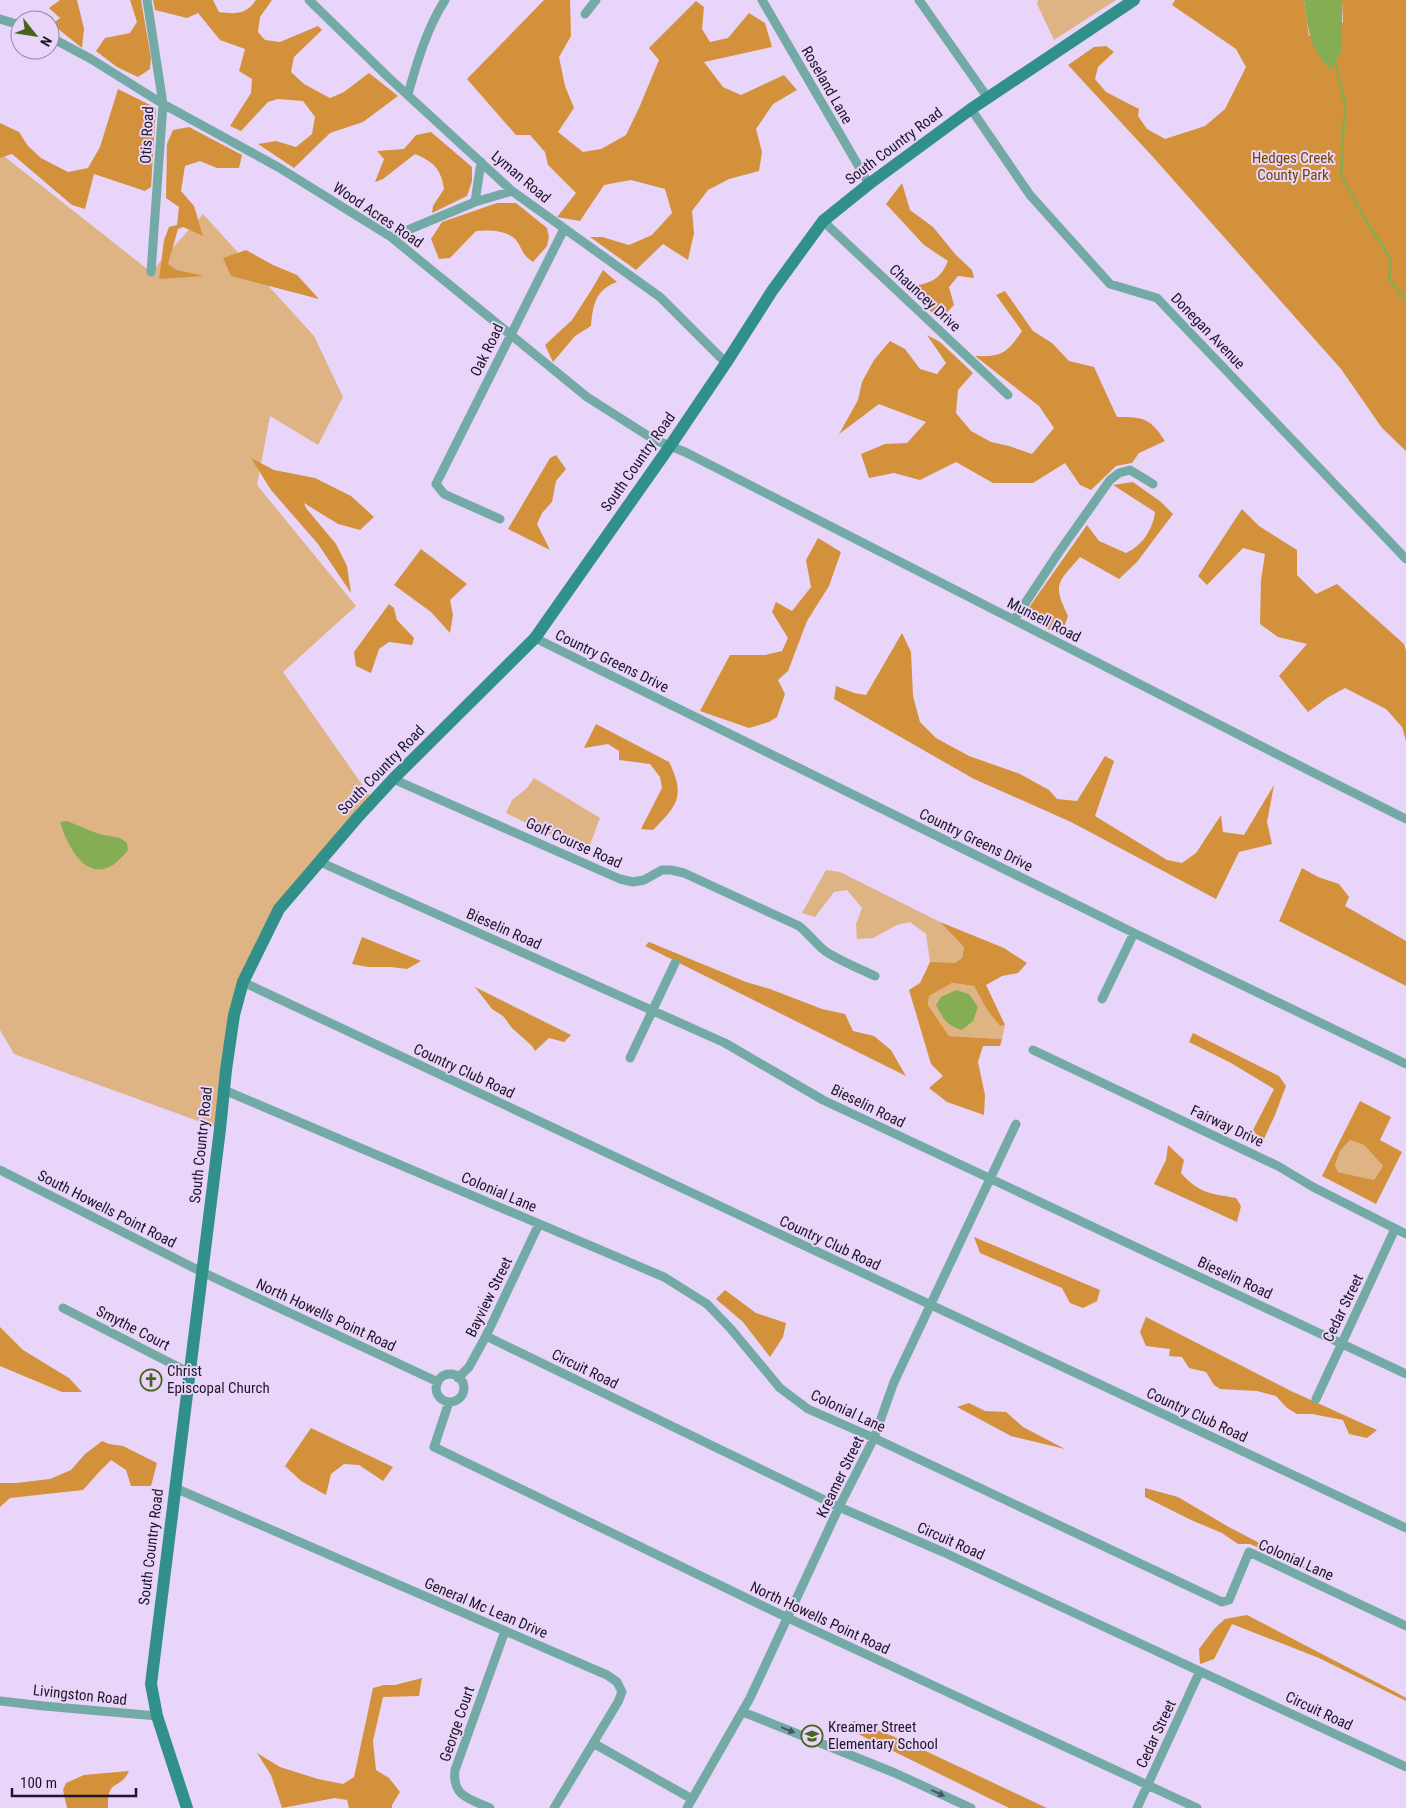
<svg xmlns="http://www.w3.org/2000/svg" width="1406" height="1808" font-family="'Roboto Condensed',sans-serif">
	<rect width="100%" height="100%" fill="#e8d5f9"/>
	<path fill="#dfb485" d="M1038,0h78l-62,40 -17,-36z
		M0,153l151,119 52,-58 111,122 29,61 -25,48 -48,-29 -13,69 99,121 -73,66 90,128 -94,109 -36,73 -23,147 -206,-75 -14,-24z
		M534,778l66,40 -13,35 -81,-40 6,-13 15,-12z
		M826,870l14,2 100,50 24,25 -2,11 -7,6 -25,-2 -4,-28 -16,-12 -13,3 -24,13 -16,1 -1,-15 6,-16 -15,-18 -13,2 -19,25 -13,-4z
		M952,983l22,3 13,24 13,16 5,-1 -3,14 -53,-3 -21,-31 1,-9z
		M1350,1140l14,5 19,21 -9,14 -36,-8 -3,-7 5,-14z"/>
	<path fill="#d4913b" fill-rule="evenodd" d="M60,0h17l7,29 -2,19 -30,-24 8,-6 -11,-10z
		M130,0h11l10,58 -1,11 -12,8 -21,-10 -21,-16 9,-13 25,-5 7,-11z
		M153,0h60l6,12c16,2 27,3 37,-12h16l-12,17 -2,15 7,8 15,2 38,-16 4,4 -28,27 -3,15 13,12 26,14 14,-6 25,-19 29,23 -35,26 -33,11 -36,35 -36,-24 18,-3 20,6 16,-13 3,-17 -12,-16 -25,-2 -10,3 -27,29 -11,-5 21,-33 1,-14 -13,-8 6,-22 -25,-9 -22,-27 -11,5 -32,-8z
		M544,0h26l1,36 -12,21 6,29 9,22 -16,24 25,20 18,-3 25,-14 13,-27 20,-48 -10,-12 47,-47 8,6 -2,22 8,13 18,-4 21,-25 16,10 7,24 -68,15 19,25 18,8 43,-20 13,15 -24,14 -17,25 6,23 -3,19 -30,8 -21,11 -16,21 2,22 -6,27 -25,-16 -27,26 -46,-33h12l27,8 23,-10 20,-22 -7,-24 -34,-9 -27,5 -24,36 -23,-4 19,-24 -28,-28 -3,-13 -15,-17h-14l-49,-56z
		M1175,0h129l5,36 34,-14 -1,-22h64v451l-24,-23 -41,-59 -188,-212 -85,-92 26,-18 12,-1 8,6 -16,15 -3,12 11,13 33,17 -1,7 9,13 18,10 40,-13 20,-17 21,-42 -10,-18 -64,-44z
		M118,89l38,19 -5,79 -6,4 -51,-17 -9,35 -13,-4 -60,-51 -12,4v-35l19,9 9,14 13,12 27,14 20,-4 12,-21z
		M189,127l53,28 -3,13h-22l-17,-7 -15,5 -4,25 13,15 9,30 -20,-9 -5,2 -10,35 9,6 27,6 -45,3 5,-39 5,-13 8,-2 2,-18 -13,-9 1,-54 6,-14z
		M431,132l41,35v14l-5,15 -35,17 1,-7 11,-17c-3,-20 -10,-27 -29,-35l-32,25 -8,3 9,-23 -7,-8 27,-2 12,-14z
		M902,183l8,27 23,17 23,28 16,15 2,8 -16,-2 -9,11 5,18 -14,15 -34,-32c21,-5 33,-5 42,-27l-24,-16 -38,-41z
		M497,203h19l31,25 2,9 -2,9 -14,16c-13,-8 -11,-17 -19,-24 -10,-8 -26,-8 -38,-7l-26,27 -11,1 -8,-20 11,-17z
		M246,250l27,15 24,10 22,24 -88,-23 -8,-18z
		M603,270l14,12c-22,8 -24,23 -26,44l-16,10 -22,26 -8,-17 27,-25 20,-31z
		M1005,291l28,40 19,12 17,18 25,6 23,50c27,0 33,1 48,24l-26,12 -7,10 -16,3 -25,24 -11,-5 -15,-22 -32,20h-40l-37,-21 -36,18 -26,-7 -25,5 -8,-24 24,-10 22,-1 19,-21 -47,-18 -40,30 19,-34 4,-18 12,-22 16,-19 15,8 15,20 17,5 9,-11 -19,-28 13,7 33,31 -15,17 -2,23 15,18 20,11 18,4 23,8 22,-26 -15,-22 -64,-50c27,1 32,-3 47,-25l-26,-36z
		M556,455l10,14 -10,12 -4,21 -10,11 -5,11 13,26 -42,-21 42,-71z
		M251,458l23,12 41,8 36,18 23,21 -14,13 -22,-6 -34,-21 2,5 30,36 11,22 4,27 -33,-49 -47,-54z
		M1133,482l28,20 12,12 -36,48 -18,17 -39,-22c-22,26 -28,26 -12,59l-7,20 -38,-20 64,-91 12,16 27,12c16,-7 27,-24 29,-41l-42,-27z
		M1242,509l17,17 38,24v25l19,19 21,-10 67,60 2,7v90l-4,-14 -16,-18 -41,-21 -18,10 -19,14 -29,-36 28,-32 -29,-7 -18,-13 1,-44 4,-26 -22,-6 -36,37 -9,-9z
		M818,538l23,14 -12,34 -22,35 -19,50 -10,9 7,14 -8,23 -8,5 -20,6 -49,-17 30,-56h35l17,-4 6,-13 -16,-26 4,-10 16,9 19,-24 -5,-27z
		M421,549l46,35 -17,16 3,15 -3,18 -19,-21 -37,-27z
		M389,604l5,4 3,12 17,18 -2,7 -23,-3 -10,7 -8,24 -15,-7 -2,-14z
		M902,633l9,19 2,44 7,26 16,16 33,18 51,18 29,16 8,9 20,2 28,-45 9,5 -19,55 72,44 15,3 14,-10 25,-38 2,17 21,3 30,-50 -7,37 5,22 -33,8 -23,47 -145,-77 -97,-43 -140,-80 2,-13 18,7 12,2z
		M596,724l73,38c17,34 8,44 -16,68l-12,-1 21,-41 -2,-11 -10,-13 -31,-4v-9l-11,-7 -24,4z
		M1302,868l16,9 21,7 10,13 -4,9 61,35v45l-127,-65z
		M940,922l64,26 23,15 -9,10 -16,3 -16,9 19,40 -5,1 -13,-16 -13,-24 -22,-3 -23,13 -1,9 21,31 53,3 -2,7h-17l-5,16 7,33 -1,20 -37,-13 -18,-14 14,-12 -12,-12 -22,-74 11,-7 10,-21 25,1 7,-5 2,-11z
		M362,937l59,24 -14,8 -16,-2h-23l-16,-3z
		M649,942l97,40 24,7 52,20 23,5 8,17 21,5 17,14 15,26 -261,-130z
		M475,987l96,48 -7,7 -15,-4 -14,13 -3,-5 -20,-18 -9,-12 -11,-7z
		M1193,1033l86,43 7,10 -11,29 -13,28 -9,-13 21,-41 -43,-26 -42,-21z
		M1360,1101l31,16 -11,23 22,12 -26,52 -54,-28zM1350,1140l14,5 19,21 -9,14 -36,-8 -3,-7 5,-14z
		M1168,1145l16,15 -3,13c19,21 28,20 55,25l5,8 -4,16 -83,-38 12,-24z
		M974,1237l126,53 -3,11 -14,7 -13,-5 -8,-15 -82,-35z
		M725,1290l31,23 30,10 -3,14 -13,20 -27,-35 -27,-23z
		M1146,1317l145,74 86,39 -10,8 -18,-4 -6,-14 -31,-6h-15l-10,-6 -11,-12 -19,-5 -37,-2 -6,-4 -8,-13 -17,-4 -7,-11 -13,-1 1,-7 -24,-3 -6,-14z
		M0,1327l23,23 46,28 13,14h-20l-62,-26z
		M969,1403l16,8 21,1 17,15 42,22 -54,-13 -54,-29z
		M311,1428l82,39 -10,14 -24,-16 -15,-1 -13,10 -5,21 -25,-14 -16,-15z
		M102,1441l7,3 14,2 34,17 -6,23h-20l-5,-16 -15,-10 -11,11 -17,19 -73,8 -10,9v-24h16l34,-4 21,-9 14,-16z
		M1145,1488l33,9 49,29 97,51 -74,-33h-12l-16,-11 -31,-13 -46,-23z
		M1247,1615l152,79 7,4v3l-87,-43 -87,-34 -18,35 -14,5 -1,-15 16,-21 10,-9z
		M422,1678l-3,18 -36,1 -10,44 3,29 13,8 11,14 -8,13v3h-43l-2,-8 -12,-2 -53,10 -11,-33 -14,-22 23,14 38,12 25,5 11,-7 19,-89 11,-3h11z
		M854,1721l46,18 147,69h-38l-165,-81z
		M129,1771c-9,20 -22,6 -21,37h-41l-4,-18 3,-7 18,-8z"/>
	<path fill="#85ae54" d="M1304,0h38v50l-11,20c-22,-21 -23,-42 -27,-70z
		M67,821l32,13 21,4 7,5 1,7c-32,42 -57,8 -68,-28z
		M956,990l13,4 9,13 -5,14 -11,9c-16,-5 -18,-10 -26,-25l5,-8z"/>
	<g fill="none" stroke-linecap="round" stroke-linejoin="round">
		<path stroke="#85ae54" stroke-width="2.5" d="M1335,61l10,43 -4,70 25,47 25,38 -2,20 17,22"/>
		<path stroke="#74aaa6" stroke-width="9" d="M147,0l16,104 -12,168
			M309,0l79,77 124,114 148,106 66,66
			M762,0l107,184
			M919,0l69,98
			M585,14l11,-14
			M0,19l20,6
			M50,37l41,22 72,45 115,63 113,70 196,160 66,42 32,13 625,319 96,48
			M408,94c9,-32 19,-66 37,-94
			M971,109l59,86 80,89 47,14 249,261
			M475,202l6,-40
			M823,221l185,174
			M391,237l84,-35 37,-11
			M500,519l-56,-25 -8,-10 128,-255
			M1014,620l45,-68 51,-72 9,-7 11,-3 23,14
			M535,638l599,295 272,131
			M393,779l227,100 13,3 11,-2 18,-10h9l13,3 115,53c10,8 17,18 26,25 15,10 33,17 50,25
			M320,862l405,181 98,57 583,274
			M243,982l1163,546
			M1102,999l32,-66
			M1033,1050l245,116 35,21 93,47
			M630,1058l45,-95
			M224,1090l440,187 43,27 24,25 49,59 28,21 66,29 348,164 7,-2 20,-48 157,74
			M0,1170l202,102 236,110
			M63,1308l127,65
			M486,1336l353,171 104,45 463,215
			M436 1388a14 14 0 1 1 28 0a14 14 0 1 1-28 0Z
			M458,1378l11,-11 17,-31 53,-112
			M1316,1399l79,-170
			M449,1402l-15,45 354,171 409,190
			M175,1488l432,187 10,7 5,10 -4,10 -64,106
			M0,1701l44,5 113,10
			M743,1712l152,61 76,35
			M593,1743l99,56
			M490,1808c-20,-9 -38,-11 -35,-38l50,-139
			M687,1808l63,-110 89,-191 35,-69 20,-56 122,-258
			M1137,1808l63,-137"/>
		<path stroke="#32908b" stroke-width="12" d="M187,1808l-30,-92 -6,-32 69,-555 6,-59 8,-55 9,-33 36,-73 78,-91 36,-39 142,-141 135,-192 56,-83 46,-72 51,-70 46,-37 102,-75 163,-109"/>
	</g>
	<defs><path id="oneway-solid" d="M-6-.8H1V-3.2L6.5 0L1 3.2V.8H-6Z" transform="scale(1.25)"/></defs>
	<g fill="#455960">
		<use href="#oneway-solid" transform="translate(788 1730) rotate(22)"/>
		<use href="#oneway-solid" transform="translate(938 1793) rotate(25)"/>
	</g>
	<defs>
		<g id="church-ring" transform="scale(1.125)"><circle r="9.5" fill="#e8d5f9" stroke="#45651a" stroke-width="1.5"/><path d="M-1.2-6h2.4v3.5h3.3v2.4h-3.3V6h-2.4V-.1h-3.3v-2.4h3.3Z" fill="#45651a"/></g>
		<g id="school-ring" transform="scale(1.125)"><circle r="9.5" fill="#e8d5f9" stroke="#45651a" stroke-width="1.5"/><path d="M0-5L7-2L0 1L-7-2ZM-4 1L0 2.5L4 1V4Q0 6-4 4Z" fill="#45651a"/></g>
	</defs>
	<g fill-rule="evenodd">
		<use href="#church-ring" x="151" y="1380"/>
		<use href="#school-ring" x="812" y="1736"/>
	</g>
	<g text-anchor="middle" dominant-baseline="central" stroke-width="4" stroke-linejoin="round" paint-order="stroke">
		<g font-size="15" fill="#1f1626" stroke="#e8d5f9">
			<text transform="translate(827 85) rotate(60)">Roseland Lane</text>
			<text transform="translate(147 135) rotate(-87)">Otis Road</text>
			<text transform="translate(894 146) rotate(-37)">South Country Road</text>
			<text transform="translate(521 177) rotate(40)">Lyman Road</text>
			<text transform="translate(378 215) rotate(34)">Wood Acres Road</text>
			<text transform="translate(925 298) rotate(43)">Chauncey Drive</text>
			<text transform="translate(1208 331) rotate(46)">Donegan Avenue</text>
			<text transform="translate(487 350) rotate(-64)">Oak Road</text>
			<text transform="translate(638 462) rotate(-55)">South Country Road</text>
			<text transform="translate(1044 620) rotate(27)">Munsell Road</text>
			<text transform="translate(612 661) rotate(26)">Country Greens Drive</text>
			<text transform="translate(381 770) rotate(-46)">South Country Road</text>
			<text transform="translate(976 840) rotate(26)">Country Greens Drive</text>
			<text transform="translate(574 843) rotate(24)">Golf Course Road</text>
			<text transform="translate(504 929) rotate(24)">Bieselin Road</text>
			<text transform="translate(464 1071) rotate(25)">Country Club Road</text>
			<text transform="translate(868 1106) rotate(26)">Bieselin Road</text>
			<text transform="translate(1227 1126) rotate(25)">Fairway Drive</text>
			<text transform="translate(201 1145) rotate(-84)">South Country Road</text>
			<text transform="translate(499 1192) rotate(23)">Colonial Lane</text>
			<text transform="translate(107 1209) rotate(27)">South Howells Point Road</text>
			<text transform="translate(830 1243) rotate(25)">Country Club Road</text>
			<text transform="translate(1235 1278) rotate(25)">Bieselin Road</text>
			<text transform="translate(489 1297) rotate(-64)">Bayview Street</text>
			<text transform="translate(1343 1308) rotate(-64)">Cedar Street</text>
			<text transform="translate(326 1315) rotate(25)">North Howells Point Road</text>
			<text transform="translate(133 1328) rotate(27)">Smythe Court</text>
			<text transform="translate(585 1369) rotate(26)">Circuit Road</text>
			<text transform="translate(848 1411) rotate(25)">Colonial Lane</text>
			<text transform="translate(1197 1415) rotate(25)">Country Club Road</text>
			<text transform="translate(840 1477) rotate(-64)">Kreamer Street</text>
			<text transform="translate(951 1541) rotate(24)">Circuit Road</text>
			<text transform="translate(151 1547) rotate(-83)">South Country Road</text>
			<text transform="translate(1296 1560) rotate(24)">Colonial Lane</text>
			<text transform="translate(486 1608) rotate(23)">General Mc Lean Drive</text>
			<text transform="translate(820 1618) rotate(25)">North Howells Point Road</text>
			<text transform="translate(80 1695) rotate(6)">Livingston Road</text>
			<text transform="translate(1319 1711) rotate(25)">Circuit Road</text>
			<text transform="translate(457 1724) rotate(-71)">George Court</text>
			<text transform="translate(1156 1734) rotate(-65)">Cedar Street</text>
		</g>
		<g font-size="15" fill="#724600" stroke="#e8d5f9">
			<text x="1293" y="158">Hedges Creek<tspan x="1293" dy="17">County Park</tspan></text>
		</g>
		<g font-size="15" fill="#1f1626" stroke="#e8d5f9" text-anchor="start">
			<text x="167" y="1371">Christ<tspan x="167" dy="17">Episcopal Church</tspan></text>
			<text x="828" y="1727">Kreamer Street<tspan x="828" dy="17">Elementary School</tspan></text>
		</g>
	</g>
	<g transform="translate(35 35) rotate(120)"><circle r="24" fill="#e8d5f9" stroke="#9889a5"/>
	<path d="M0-4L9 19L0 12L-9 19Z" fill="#45651a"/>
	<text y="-8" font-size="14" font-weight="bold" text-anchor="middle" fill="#1f1626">N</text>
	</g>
	<path d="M12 1788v8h124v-8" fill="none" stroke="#1f1626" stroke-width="2.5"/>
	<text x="20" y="1788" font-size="15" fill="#1f1626" stroke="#e8d5f9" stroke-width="4" paint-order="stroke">100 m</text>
</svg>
